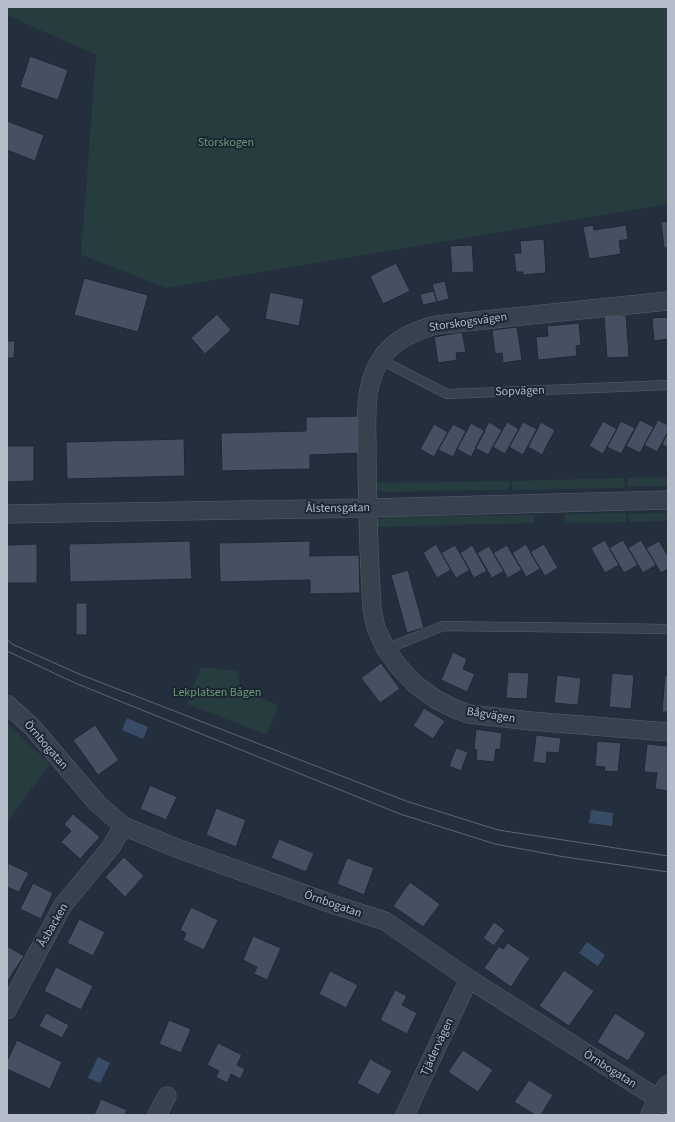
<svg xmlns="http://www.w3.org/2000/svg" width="675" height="1122" font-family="'Source Sans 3',sans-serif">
	<rect width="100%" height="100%" fill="#242f3e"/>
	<path fill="#263c3f" d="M7,7h661v197l-501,84 -86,-33 15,-200 -89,-40z
		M668,477v9h-40l-1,-7 2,-1z
		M624,478l1,8 -3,2 -110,2v-9z
		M509,481l-1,9 -126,2 -7,-4 -1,-5z
		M626,513v9l-61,1v-9z
		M668,513v8l-38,1 -2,-3v-5h1z
		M534,515v8l-159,4 3,-7 5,-3z
		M201,667l36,4 4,19 37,15 -11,30 -80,-31z
		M7,723l43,41 -43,57z"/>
	<path fill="#394c67" d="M127,718l21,9 -5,12 -21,-9z
		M591,810l22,3 -1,13 -23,-3z
		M587,942l18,13 -7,11 -19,-13z
		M98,1057l12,6 -10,20 -12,-5z"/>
	<path fill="#455162" stroke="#1f2835" d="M30,56l38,14 -10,30 -38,-13z
		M7,121l37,14 -9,26 -28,-11z
		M668,221v27h-4l-3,-26z
		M593,225l1,5 32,-5 2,14 -9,2 2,13 -32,5 -6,-32z
		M544,239l2,34 -23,2v-3h-7l-2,-19h7l-1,-12z
		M472,245l2,27 -22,1 -2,-27z
		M396,263l14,28 -27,13 -13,-28z
		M84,278l64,17 -10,37 -64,-17z
		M445,281l4,18 -12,3 -5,-18z
		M434,291l3,11 -14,3 -3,-11z
		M270,292l34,7 -5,27 -34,-7z
		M217,314l14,16 -26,24 -14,-16z
		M626,315l3,42 -22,1 -3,-42z
		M668,317v22l-14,2 -2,-23z
		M579,323l2,22 -5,1 1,10 -39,4 -2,-23 12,-1 -1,-10z
		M517,327l5,33 -19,3 -1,-10 -7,1 -3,-24z
		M462,332l4,20 -10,1 1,7 -19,3 -4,-26z
		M7,341h8l-1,17h-7z
		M361,416l1,37 -52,2v14l-88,2 -1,-38 85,-2v-14z
		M640,420l14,7 -14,26 -14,-7z
		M658,420l10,5v7l-11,20 -13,-7z
		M603,421l14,8 -14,25 -14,-8z
		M621,421l14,7 -14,26 -14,-7z
		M489,422l13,8 -14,25 -13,-7z
		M507,422l12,7 -14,25 -12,-7z
		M523,422l14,7 -14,26 -14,-8z
		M541,422l14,8 -13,25 -14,-8z
		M471,423l14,8 -14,26 -14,-8z
		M434,424l14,8 -14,25 -14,-8z
		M453,424l13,7 -13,26 -15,-7z
		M668,432v16l-6,-4z
		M184,439l1,37 -118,3 -1,-37z
		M7,446h27v35l-27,1z
		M605,540l14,25 -14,8 -14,-25z
		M623,540l15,25 -14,8 -15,-25z
		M641,540l15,25 -13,8 -15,-25z
		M190,541l2,38 -122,3 -1,-38z
		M310,541v15l49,-1 1,38 -50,1v-14l-90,2 -1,-39z
		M659,541l9,15v13l-7,4 -15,-25z
		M37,544v39h-30v-38z
		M436,544l15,26 -14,8 -14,-25z
		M526,544l14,25 -14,8 -14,-24z
		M544,544l14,24 -13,8 -15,-24z
		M455,545l15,25 -14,8 -15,-25z
		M472,545l15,26 -13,7 -14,-25z
		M507,545l15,25 -14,8 -15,-25z
		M489,546l15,25 -12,7 -15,-25z
		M408,570l16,58 -17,5 -16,-58z
		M76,603h11v32h-11z
		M453,652l14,7 -4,10 12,5 -8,18 -26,-12z
		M381,663l19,26 -20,14 -19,-25z
		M508,672l21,1 -2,26 -21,-1z
		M612,673l22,2 -3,34 -22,-2z
		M557,675l24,3 -3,27 -24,-2z
		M665,675l3,1v36h-6z
		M424,708l21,13 -12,18 -20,-13z
		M95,725l24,35 -21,15 -25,-35z
		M476,729l26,4 -2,17 -4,-1 -2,13 -18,-2 1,-10 -3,-1z
		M536,735l25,3 -2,15 -12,-1 -1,12 -13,-2z
		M597,741l24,2 -3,29 -14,-1 1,-4 -10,-1z
		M647,744l21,2v45l-13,-2 2,-16 -13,-1z
		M456,748l12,4 -7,19 -12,-5z
		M150,785l27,12 -11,23 -26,-11z
		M216,808l30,12 -10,27 -30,-12z
		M73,814l27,23 -20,22 -19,-17 10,-11 -7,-7z
		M279,839l35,14 -8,19 -35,-14z
		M124,857l20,19 -19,21 -20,-20z
		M347,858l27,10 -10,27 -27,-11z
		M8,863l21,10 -10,19 -12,-5z
		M410,882l30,22 -17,23 -30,-21z
		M33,883l20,10 -12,26 -21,-10z
		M191,907l27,13 -14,30 -21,-10 3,-7 -6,-3z
		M79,919l26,13 -12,24 -26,-13z
		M494,922l11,8 -11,16 -11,-8z
		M253,936l28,12 -14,32 -13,-6 3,-7 -14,-7z
		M508,943l22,15 -19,29 -27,-19 15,-22 4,3z
		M7,946l17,10 -17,26z
		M56,967l37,19 -12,24 -37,-19z
		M564,970l30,21 -25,35 -30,-20z
		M330,971l28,14 -12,23 -27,-14z
		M395,990l12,6 -5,9 15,8 -10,21 -27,-14z
		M46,1013l23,12 -7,13 -23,-12z
		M615,1013l31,20 -18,28 -31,-19z
		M169,1020l22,9 -10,24 -22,-9z
		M17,1040l45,22 -12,27 -43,-20v-8z
		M218,1043l24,12 -5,10 8,4 -5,10 -9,-5 -4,9 -11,-6 3,-6 -12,-6z
		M463,1050l30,20 -15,22 -30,-20z
		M370,1059l22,12 -13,24 -22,-12z
		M529,1080l24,15 -12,20h-6l-21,-13z
		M101,1099l26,11 -2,5h-31z"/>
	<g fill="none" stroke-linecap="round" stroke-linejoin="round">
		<g stroke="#565f6c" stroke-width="10">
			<path id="service" d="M381,360l66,34 221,-9
				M386,649l57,-23 225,3"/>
		</g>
		<g stroke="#565f6c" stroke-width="19">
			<path id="minor" d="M668,301l-232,24c-22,6 -43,15 -55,34 -5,8 -9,17 -11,26 -5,20 -3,43 -3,63 0,54 2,108 5,161l4,19 10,21 13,18 17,18 21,15 18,9 14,5 62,7 137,11
				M7,514l361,-6 300,-8
				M7,704l26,24 64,75 26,23 56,23 153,55 53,17 84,58 199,126
				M7,1010l56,-105 48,-58 12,-21
				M157,1115l10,-19
				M405,1115l64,-136
				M650,1115l7,-17 11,-14"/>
		</g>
		<use href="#service" stroke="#38414e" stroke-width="9"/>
		<use href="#minor" stroke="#38414e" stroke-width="18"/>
		<path stroke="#5a6575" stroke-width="1" d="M7,639l5,5 67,30 327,127 92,29 170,26
			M7,651l68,32 325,131 95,30 70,13 103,15"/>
	</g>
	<g text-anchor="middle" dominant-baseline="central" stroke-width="4" stroke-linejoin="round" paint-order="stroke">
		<g font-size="12" fill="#6b9a76" stroke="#1d2633">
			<text x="226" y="142">Storskogen</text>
			<text x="217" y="692">Lekplatsen Bågen</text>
		</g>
		<g font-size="12" fill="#b4bcc9" stroke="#1d2633">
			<text transform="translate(468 322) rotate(-8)">Storskogsvägen</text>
			<text transform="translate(520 391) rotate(-2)">Sopvägen</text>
			<text transform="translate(338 508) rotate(-1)">Ålstensgatan</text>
			<text transform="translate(491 715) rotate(9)">Bågvägen</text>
			<text transform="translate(46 745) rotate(49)">Örnbogatan</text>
			<text transform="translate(333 904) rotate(19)">Örnbogatan</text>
			<text transform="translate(53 925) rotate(-60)">Åsbacken</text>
			<text transform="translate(437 1047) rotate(-65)">Tjädervägen</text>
			<text transform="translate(610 1069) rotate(32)">Örnbogatan</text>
		</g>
	</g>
	<rect width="675" height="1122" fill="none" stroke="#b4bcc9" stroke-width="16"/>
</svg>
